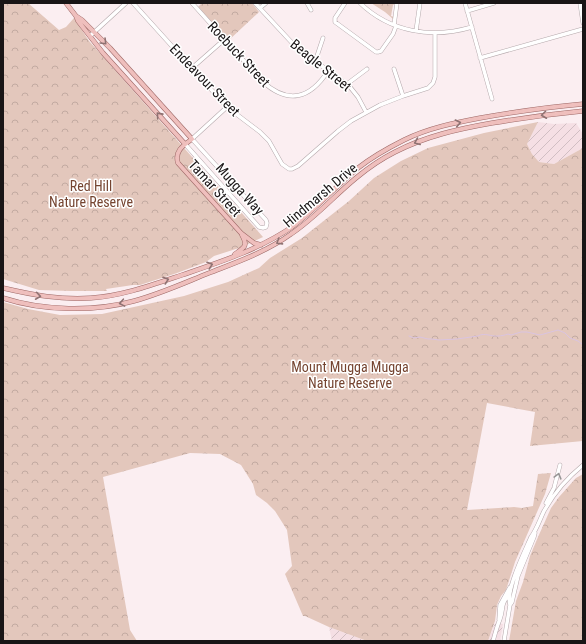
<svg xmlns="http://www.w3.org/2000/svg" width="586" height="644" font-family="'Roboto Condensed',sans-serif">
	<defs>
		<pattern id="industrial-furrows" width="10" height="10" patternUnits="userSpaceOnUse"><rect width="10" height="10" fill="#f5dfe4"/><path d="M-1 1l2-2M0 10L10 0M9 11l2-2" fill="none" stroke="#d1bec3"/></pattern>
		<pattern id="forest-crowns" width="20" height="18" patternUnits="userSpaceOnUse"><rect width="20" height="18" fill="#e3c7bc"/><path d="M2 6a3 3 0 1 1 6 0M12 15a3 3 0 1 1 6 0" fill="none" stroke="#c2aaa1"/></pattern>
	</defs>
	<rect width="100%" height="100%" fill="#fbeef1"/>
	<path fill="url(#industrial-furrows)" d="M538,122l16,2 22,-1 7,11v14l-29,16 -15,-2 -7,-8 -5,-10z
		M495,623l8,1 -3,17h-12z
		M329,627l38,14h-35z"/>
	<path fill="url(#forest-crowns)" d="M3,3h25l31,27 7,-3 8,-9 15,23 174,196 -21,10 -28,9 -8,6 -29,11 -37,12h-7l-27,4 1,2h-37l-31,-1 -36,-11z
		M202,3h50l7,9 -31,29 -30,-34z
		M371,3h25l-3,2 -2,11 3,1 -1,2 -8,-7z
		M538,122l-11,22 5,10 7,8 15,2 29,-16v293l-53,5 5,-34 -48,-9 -20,107 47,-3 8,1 11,-2 5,-32 13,-1 -6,21 -30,68 -9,28 -5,6 -4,9 -2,16 -7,20h-121l-38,-14 -24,-11h-2l-18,-42 7,-8 -5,-36 -12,-19 -8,-8 -11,-8 -3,-11 -12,-19 -21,-11 -30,-1 -87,24 27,153 7,11h-134v-339l25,7 32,6 42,-1 82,-18 44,-14 31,-14 11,-10 32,-20 47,-37 25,-23 27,-17 27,-13 56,-15z
		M583,474v167h-74l7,-40 7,-19 7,-26 8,-19 13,-29 8,-11 17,-19z"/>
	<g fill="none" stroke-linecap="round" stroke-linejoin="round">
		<path stroke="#dac4e0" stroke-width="1" d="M409,336l5,2 6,-1 8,2h4l7,1 18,-1 21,-3c7,-4 13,1 20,0 3,0 7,-1 10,-2l3,1 10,-3h6l13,3 18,-5 7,3 5,5 8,3 5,4"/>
		<g stroke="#b4a8ab" stroke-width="4.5">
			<path id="minor" d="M133,3l94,104 33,25 9,9 13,23 7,5h3l6,-3 40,-35 13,-10 29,-16 23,-9 25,-8 5,-5 2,-6v-44
				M192,3l70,78c26,24 48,18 66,-10
				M255,3l40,43 55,41 8,10 8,15
				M307,3l4,7
				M345,3l-10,15v4l41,30h2l3,-1 12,-17 3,-8
				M360,3c30,29 72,36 112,24
				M465,3l27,96
				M580,3l3,20
				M260,8l6,-5
				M467,11l27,-8
				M394,25l3,-22
				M416,31l4,-28
				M90,36l36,-33
				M480,58l103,-29
				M315,62l8,-24
				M192,68l33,-29
				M394,69l9,27
				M347,84l20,-15
				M185,144l74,83 4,1 3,-1 1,-4 -1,-3 -74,-81 35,-32
				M546,503l8,-15 6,-23
				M510,605c-5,-14 15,-54 21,-68 6,-8 9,-18 13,-26 10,-18 23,-33 39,-46
				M499,620l1,-15 10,-18
				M493,641c2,-7 4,-15 7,-22 4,-10 0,-15 9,-24
				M504,641l6,-36 2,-3 6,-26 16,-39 1,-4"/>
		</g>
		<g stroke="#9d6866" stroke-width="5">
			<path id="major" d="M66,3l10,13 2,5 25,32 82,91
				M76,16l6,4 28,28 82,91c-8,6 -18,12 -14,24l63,70 13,10 7,2
				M235,254c10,-7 13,-8 7,-19
				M3,288c30,7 57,12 88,10 31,-2 61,-13 91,-23 38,-13 76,-25 110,-48 24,-18 43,-40 66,-59 14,-11 30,-20 46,-28 24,-12 50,-17 76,-22 34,-6 68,-11 103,-14
				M3,298c40,13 91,14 131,3 26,-7 50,-18 75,-28 28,-11 57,-21 82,-39 24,-16 43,-38 65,-56 12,-10 25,-19 39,-26 31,-16 63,-23 97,-29 30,-5 60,-9 91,-12"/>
		</g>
		<use href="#minor" stroke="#fff" stroke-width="3.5"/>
		<use href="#major" stroke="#efbfbd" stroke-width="4"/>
	</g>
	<defs><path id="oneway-chevron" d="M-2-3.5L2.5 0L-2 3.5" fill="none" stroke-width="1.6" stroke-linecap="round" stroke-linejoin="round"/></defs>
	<g stroke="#8f7272">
		<use href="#oneway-chevron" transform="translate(104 42) rotate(45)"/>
		<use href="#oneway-chevron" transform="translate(159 115) rotate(-132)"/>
		<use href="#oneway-chevron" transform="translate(544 115) rotate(173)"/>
		<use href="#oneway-chevron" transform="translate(458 123) rotate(-12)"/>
		<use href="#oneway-chevron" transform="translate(417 142) rotate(158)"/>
		<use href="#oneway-chevron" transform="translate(279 242) rotate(148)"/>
		<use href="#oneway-chevron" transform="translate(210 265) rotate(-19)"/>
		<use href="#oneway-chevron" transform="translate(166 280) rotate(-19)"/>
		<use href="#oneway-chevron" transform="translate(38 296) rotate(8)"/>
		<use href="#oneway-chevron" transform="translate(122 303) rotate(170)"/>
	</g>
	<use stroke="#989696" href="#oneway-chevron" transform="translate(558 476) rotate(-75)"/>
	<g text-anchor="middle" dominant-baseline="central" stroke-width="3" stroke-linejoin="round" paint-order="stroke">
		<g font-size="14" fill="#191516" stroke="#fff">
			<text transform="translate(239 54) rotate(47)">Roebuck Street</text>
			<text transform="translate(321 65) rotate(39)">Beagle Street</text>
			<text transform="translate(205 80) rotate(46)">Endeavour Street</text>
			<text transform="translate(215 188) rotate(48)">Tamar Street</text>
			<text transform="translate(240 189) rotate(48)">Mugga Way</text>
			<text transform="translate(320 195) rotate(-40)">Hindmarsh Drive</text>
		</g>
		<g font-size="14" fill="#754430" stroke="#fff">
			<text x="91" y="186">Red Hill<tspan x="91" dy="16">Nature Reserve</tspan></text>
			<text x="350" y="367">Mount Mugga Mugga<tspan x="350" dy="16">Nature Reserve</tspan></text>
		</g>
	</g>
	<rect width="586" height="644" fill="none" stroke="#191516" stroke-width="8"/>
</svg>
